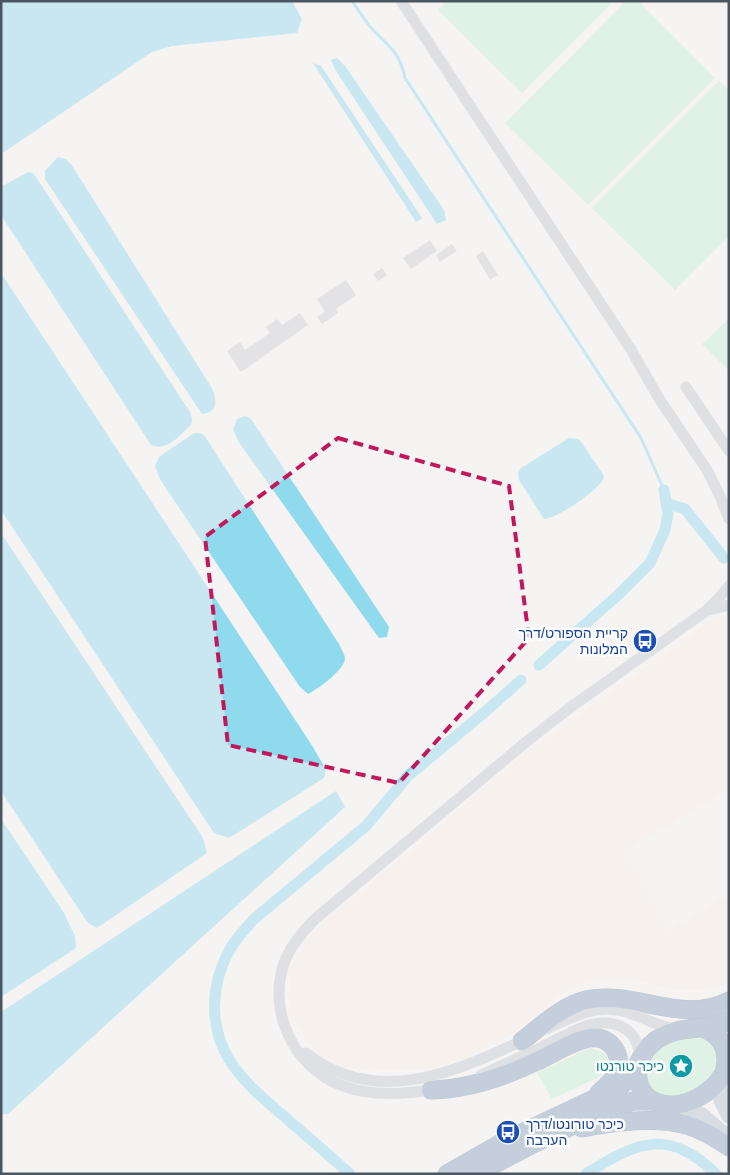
<svg xmlns="http://www.w3.org/2000/svg" width="730" height="1175" font-family="Arial,Heebo,sans-serif">
	<rect width="100%" height="100%" fill="#f5f3f3"/>
	<path fill="#c3f1d5" d="M447,1h167l-92,92 -84,-83z
		M626,1h12l77,77 -127,127 -83,-82z
		M719,81l10,10v145l-54,54 -83,-82z
		M729,319v52l-27,-27z
		M691,1032l27,11 -1,34 -38,24 -33,-11 -1,-33 3,-4z
		M589,1048l14,4 5,4v6l-7,14 -49,23 -15,-26z"/>
	<path fill="#f5f0e5" d="M729,614v176l-107,62 46,79 61,-37v89l-24,7h-29l-33,-8 -27,-3 -27,3 -24,9 -49,40 -50,27 -39,11 -62,2 -24,-7 -22,-10 -11,-12 -16,-24 -4,-21 4,-29 9,-18 15,-20 220,-185 179,-128z"/>
	<path fill="#90daee" d="M1,1h291l10,18 -5,14 -125,13 -20,6 -151,102z
		M337,58l8,8 99,144 2,10 -9,4 -101,-153 -5,-11z
		M313,63l8,3 101,152 -6,4z
		M58,157l8,2 5,5 142,226c4,13 4,22 -11,24l-157,-235v-8z
		M28,172l5,1 3,4 154,235 2,7 -1,6c-11,10 -24,27 -40,20l-150,-230v-28z
		M1,273l312,474 13,23 -2,8 -95,60 -15,-5 -213,-323z
		M245,416l6,3 138,208 -2,10 -8,1 -139,-194 -7,-14 4,-11z
		M194,433h5l5,2 135,209c2,5 6,10 6,15 -1,11 -27,30 -37,35l-8,-7 -139,-206 -6,-15 4,-9z
		M569,438l10,1 24,35 1,4c-5,12 -46,40 -60,41l-25,-39 -1,-7 3,-5z
		M1,533l202,305 4,15 -110,75 -9,-5 -87,-132z
		M336,791l9,16 -337,307h-7v-102z
		M1,819l63,94 11,23 1,12 -75,49z"/>
	<g fill="none" stroke-linecap="round" stroke-linejoin="round">
		<path stroke="#90daee" stroke-width="3" d="M352,1c7,10 13,20 21,29 17,17 27,23 32,48l236,360 23,52"/>
		<path stroke="#90daee" stroke-width="11" d="M666,503l19,6 39,49
			M539,665l79,-70 32,-32 15,-33 3,-16 -4,-24
			M350,1174c-21,-19 -42,-37 -64,-56 -20,-17 -41,-34 -56,-57 -20,-31 -20,-73 -3,-106 6,-13 17,-25 27,-36l112,-93 42,-50 78,-65 35,-31
			M586,1174c50,-32 83,-47 130,0"/>
	</g>
	<path fill="#cdcfd5" d="M430,240l7,11 -26,18 -8,-11z
		M452,244l5,7 -17,11 -4,-7z
		M483,251l15,24 -8,5 -14,-24z
		M382,268l5,7 -9,6 -5,-7z
		M346,280l10,15 -20,14 2,4 -16,11 -5,-7 8,-5 -8,-13z
		M300,313l8,12 -67,47 -14,-21 13,-9 5,8 25,-17 -4,-6 11,-8 5,6z"/>
	<g fill="none" stroke-linecap="round" stroke-linejoin="round">
		<g stroke="#7690ad" stroke-width="19">
			<path id="highway" d="M702,1028c21,7 28,23 22,45
				M522,1041c19,-15 40,-35 64,-41 48,-11 96,26 143,1
				M638,1065c-5,43 37,49 66,29 12,-7 18,-18 25,-29
				M431,1090c37,-1 73,-13 106,-29 16,-7 35,-20 53,-23 18,-3 32,14 28,31 -3,10 -12,18 -19,24
				M582,1128c33,-6 73,-12 105,-3 16,5 29,13 42,22
				M447,1174l58,-33 112,-53c23,-14 19,-33 38,-47 24,-18 49,-8 74,-20
				M476,1174l55,-29 84,-39 18,-5h21"/>
		</g>
		<path stroke="#c1cad2" stroke-width="11" d="M401,1l229,347 30,52 47,70 12,24 10,25
			M686,387l43,64
			M710,610l19,-5
			M547,1029c28,-14 54,-27 85,-15 15,5 28,13 44,15
			M306,1053c71,56 152,18 222,-15
			M481,1075c20,-9 40,-18 59,-27 17,-8 35,-20 53,-24 28,-5 46,8 47,36
			M437,1089c-31,5 -64,8 -94,-3 -50,-18 -78,-78 -57,-128 7,-15 17,-27 29,-39l211,-177 45,-35 135,-96 12,-12 11,-13"/>
		<path stroke="#b3c2d1" stroke-width="15" d="M720,1079l1,22 8,15
			M679,1105l23,10 27,23"/>
		<use href="#highway" stroke="#8ba5c1" stroke-width="18"/>
	</g>
	<path d="M0 0H730V1175H0ZM338,438l171,48 20,152 -130,145 -171,-38 -23,-208z" fill="#f5f3f3" fill-opacity=".55" fill-rule="evenodd"/>
	<path fill="none" stroke="#c2185b" stroke-width="4" stroke-dasharray="10 6" stroke-linejoin="round" d="M338,438l171,48 20,152 -130,145 -171,-38 -23,-208z"/>
	<defs>
		<g id="bus-disc" transform="scale(1.25)"><circle r="9.5" fill="#1a4fb4" stroke="#fff"/><path d="M-5-6H5V4H4V6H2V4H-2V6H-4V4H-5ZM-3.5-4V0h7V-4ZM-3.5 1.2v1.5H-2V1.2ZM2 1.2v1.5H3.5V1.2Z" fill="#fff"/></g>
		<g id="sight-disc" transform="scale(1.25)"><circle r="9.5" fill="#0f9aa8" stroke="#fff"/><path d="M0-6L1.8-2.2L6-1.7L2.9 1.2L3.7 5.4L0 3.3L-3.7 5.4L-2.9 1.2L-6-1.7L-1.8-2.2Z" fill="#fff"/></g>
	</defs>
	<g fill-rule="evenodd">
		<use href="#bus-disc" x="645" y="641"/>
		<use href="#sight-disc" x="681" y="1066"/>
		<use href="#bus-disc" x="508" y="1132"/>
	</g>
	<g text-anchor="middle" dominant-baseline="central" stroke-width="5" stroke-linejoin="round" paint-order="stroke">
		<g font-size="14" fill="#164399" stroke="#fff" text-anchor="end">
			<text x="628" y="633">קריית הספורט/דרך<tspan x="628" dy="16">המלונות</tspan></text>
			<text x="526" y="1124" text-anchor="start">כיכר טורונטו/דרך<tspan x="526" dy="16">הערבה</tspan></text>
		</g>
		<g font-size="14" fill="#0d838f" stroke="#fff" text-anchor="end">
			<text x="664" y="1066">כיכר טורנטו</text>
		</g>
	</g>
	<rect width="730" height="1175" fill="none" stroke="#4a5661" stroke-width="5"/>
</svg>
